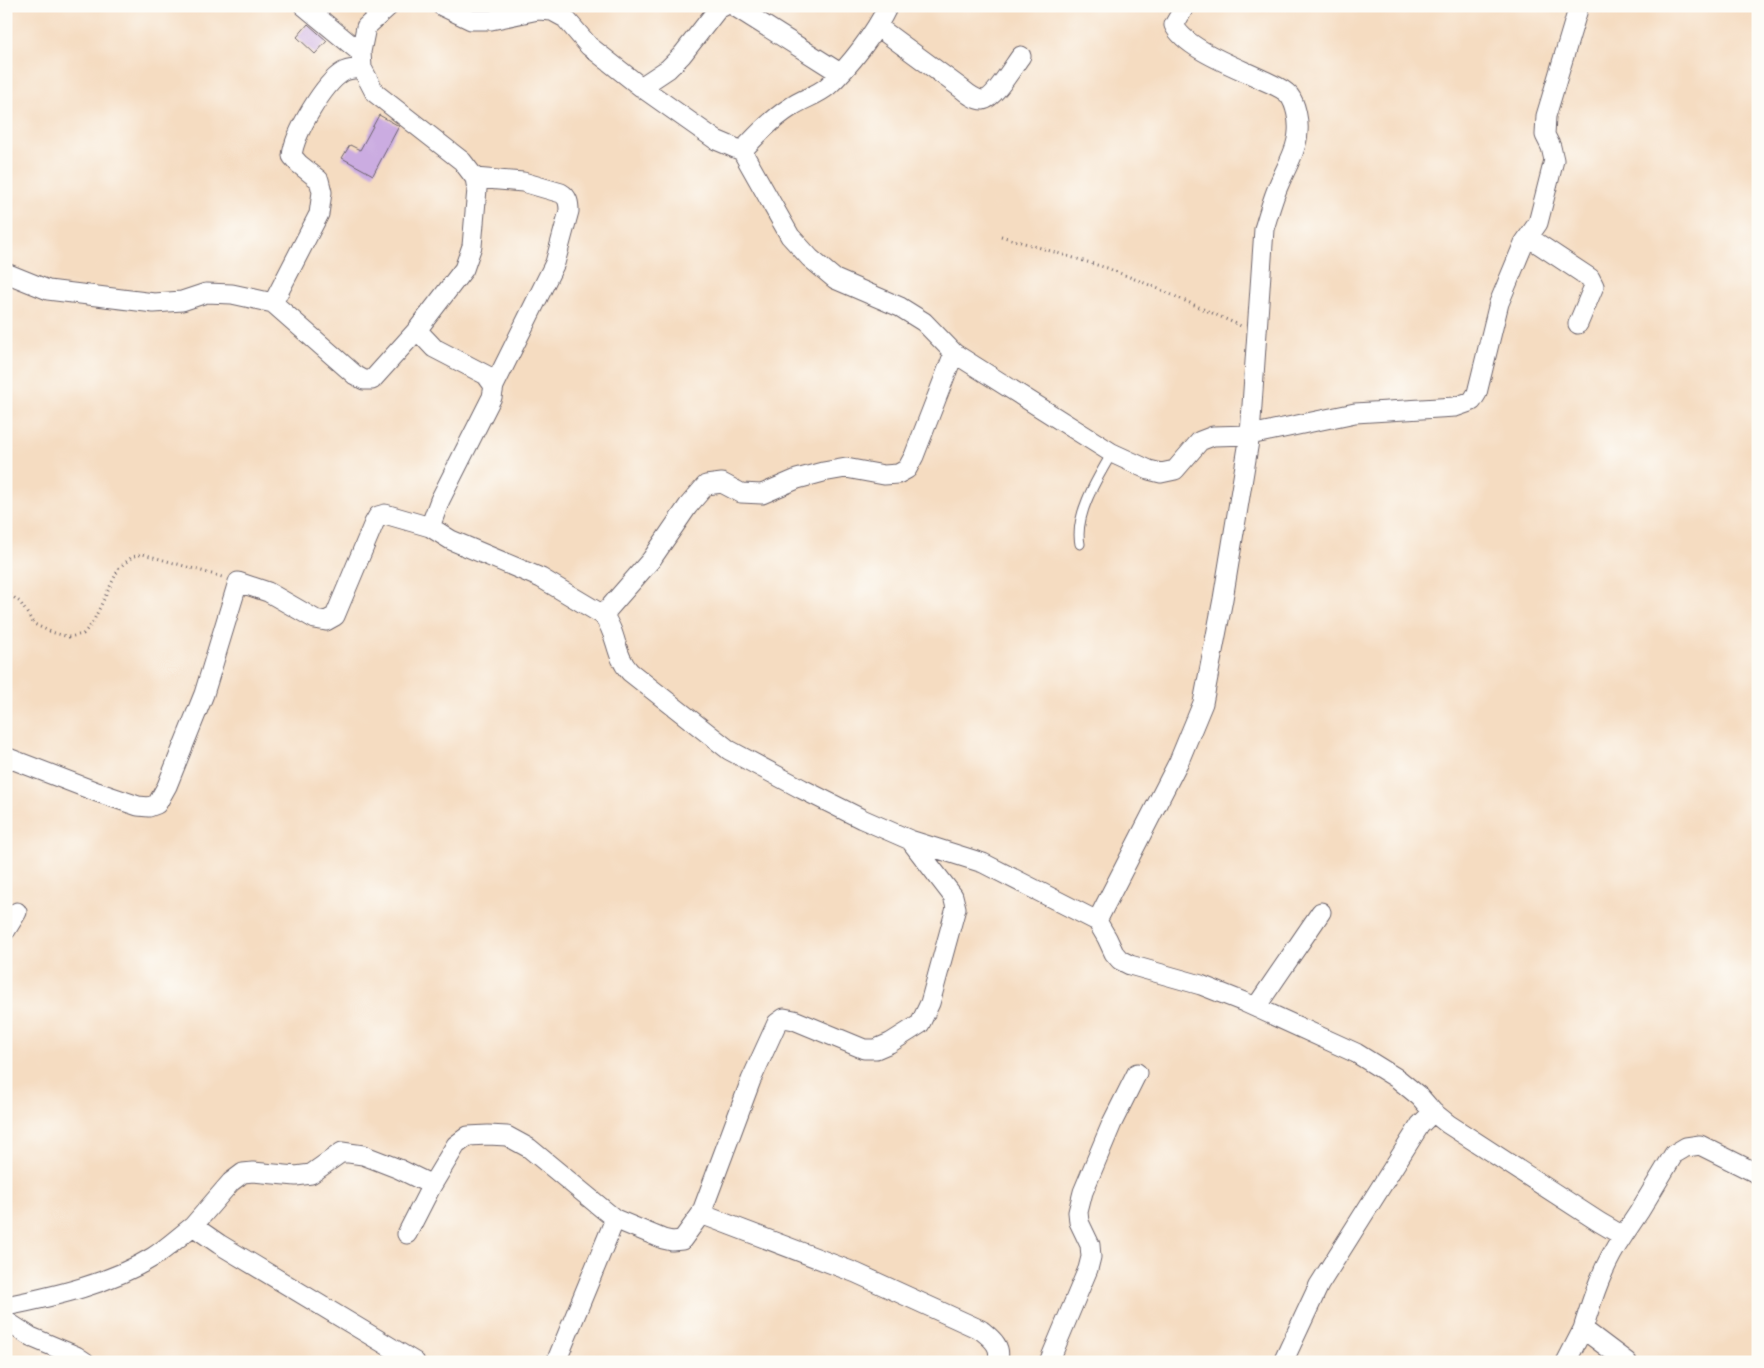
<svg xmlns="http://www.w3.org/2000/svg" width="1764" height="1368" font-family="'Libre Caslon Text',serif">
	<rect width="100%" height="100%" fill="#fdfcf7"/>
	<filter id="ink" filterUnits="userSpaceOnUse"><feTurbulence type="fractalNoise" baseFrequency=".02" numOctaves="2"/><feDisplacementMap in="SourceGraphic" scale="10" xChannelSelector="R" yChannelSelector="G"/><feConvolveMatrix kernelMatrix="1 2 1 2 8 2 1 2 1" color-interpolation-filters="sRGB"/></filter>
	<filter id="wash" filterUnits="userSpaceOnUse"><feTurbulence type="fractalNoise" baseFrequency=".0096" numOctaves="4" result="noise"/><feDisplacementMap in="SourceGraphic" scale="20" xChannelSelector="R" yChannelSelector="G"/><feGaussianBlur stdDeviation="1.12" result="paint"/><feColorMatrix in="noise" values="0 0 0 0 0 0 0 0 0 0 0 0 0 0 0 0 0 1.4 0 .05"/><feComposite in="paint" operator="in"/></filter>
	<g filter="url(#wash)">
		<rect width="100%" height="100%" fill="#f5dcc1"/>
		<g id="blocks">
			<path fill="#cbace1" d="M308,24l19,17 -12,13 -18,-17z
				M379,115l20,11 -26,49 -31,-17 8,-13 10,5z"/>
		</g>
	</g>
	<g filter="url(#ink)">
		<use href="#blocks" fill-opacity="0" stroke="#6c636a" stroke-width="1"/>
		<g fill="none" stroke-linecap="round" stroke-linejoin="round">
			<g stroke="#6c636a" stroke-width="11">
				<path id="lane" d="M1080,544c-6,-29 18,-67 32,-91"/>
			</g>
			<g stroke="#6c636a" stroke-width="21">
				<path id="street" d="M304,6l57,47
					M389,6l-23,21 -5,25 1,16 13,25 87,68 13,17 2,11 -5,57 -8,23 -47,61 17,18 52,27 8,11 -2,11 -52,103 -10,27 21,13 90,38 62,37c15,19 11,40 27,57l99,78 73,39 60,30 48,21 73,23 114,58 10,17 7,15 6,7 10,5 71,20 43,17 112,51 42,26 22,18 13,15 15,12 151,98 24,14 16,-24 35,-58 12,-7 14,-2 58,29
					M442,6l29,14h20l47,-10 14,1 13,7 24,28 52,41 75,53 26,11c15,-16 30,-32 49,-44 11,-8 27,-12 37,-21 22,-20 47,-53 60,-80
					M734,6l106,67
					M878,27l84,62c6,5 13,11 21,11 11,-1 31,-35 38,-44
					M641,87l27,-18 14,-14 36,-46 6,-3
					M742,151l48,85 20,22 25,21 65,28 24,15 30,31 22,14 136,86 37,17 12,3 14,-3 25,-29 13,-5 37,-1 105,-22 100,-6 17,-6 5,-8 22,-90 25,-60 14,-20 16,-63 -3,-13 -6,-12 1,-19 33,-110
					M475,178l48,4 38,11c7,4 8,10 8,18l-14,52 -61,123
					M1528,237l62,41 4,8 -16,38
					M6,273l42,17 106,13 28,-2 24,-8 26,1 41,9 82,72 9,5h8l45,-50
					M273,303l46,-89 3,-22 -3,-12 -20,-16 -7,-8c2,-22 32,-73 51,-84 5,-3 13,-3 19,-4
					M603,615l48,-55 37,-54 18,-21 16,-2 19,10 21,1 35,-15 26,-7 23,-4 38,7 14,-1 9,-5 7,-13 40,-103
					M6,757l91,35 41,14 11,1 8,-3 10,-18 37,-92 34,-112 30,10 47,27 11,2 9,-5 39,-93 4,-7 7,-2 45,13
					M1097,921l82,-160 24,-58 20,-104 27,-164 14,-206c5,-16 9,-32 16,-47 7,-16 17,-33 18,-50 1,-11 -2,-28 -9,-37 -6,-7 -18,-11 -26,-15 -24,-12 -78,-31 -89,-55l11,-19
					M6,930l11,-18
					M1256,1007l65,-95
					M701,1214l155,59 125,57c11,9 22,17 16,32
					M193,1226l38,-44 12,-9 10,-1 43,4 15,-2 31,-22 21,3 36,14 33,16
					M407,1234l25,-49 24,-40 12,-9 20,-1 19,1 22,12 86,71 48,20 9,2 10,-1 19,-26 50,-134 26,-57 7,-5 10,2 70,29h12l14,-6 30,-19 10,-21 26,-95 -3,-12 -43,-56
					M1623,1236c-20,29 -30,60 -40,93l44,33
					M6,1306c50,-10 103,-22 147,-49 14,-9 27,-21 40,-31l26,18 196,118
					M6,1321l25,16 45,19 9,6
					M556,1362l59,-143
					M1049,1362l39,-93 3,-12 -1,-12 -11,-23 -1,-10 5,-20 29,-69 25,-50
					M1283,1362l36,-77 101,-160 13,-13
					M1566,1362l17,-33"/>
			</g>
			<path stroke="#6c636a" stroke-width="3" stroke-dasharray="1 4" stroke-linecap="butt" d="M1001,236l106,32 45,18 89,40
				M6,592l14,10 14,22 17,8 18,5 14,-3 9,-10 27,-56 13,-11 11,-3 79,23"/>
			<use href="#lane" stroke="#fff" stroke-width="9"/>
			<use href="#street" stroke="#fff" stroke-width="19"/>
		</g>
	</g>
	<rect width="1764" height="1368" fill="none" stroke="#fdfcf7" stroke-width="25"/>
</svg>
